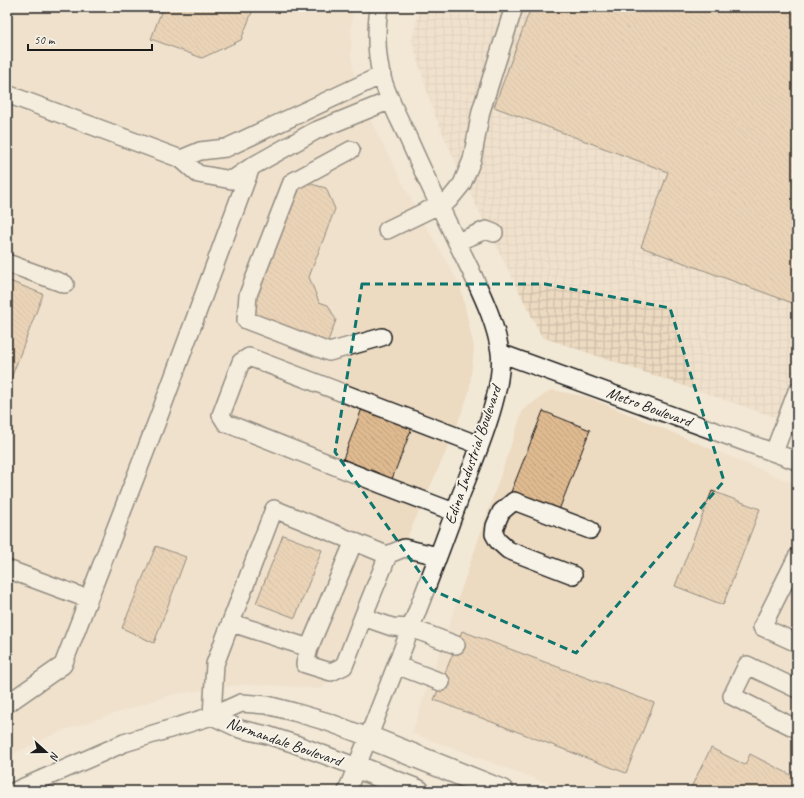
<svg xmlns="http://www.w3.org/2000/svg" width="804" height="798" font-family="Caveat,sans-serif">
	<defs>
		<pattern id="industrial-grid" width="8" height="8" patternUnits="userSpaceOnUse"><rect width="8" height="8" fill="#ecdac1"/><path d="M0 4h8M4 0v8" fill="none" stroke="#cabaa5"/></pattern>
		<pattern id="building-back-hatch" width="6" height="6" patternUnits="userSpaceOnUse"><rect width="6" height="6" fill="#dfba90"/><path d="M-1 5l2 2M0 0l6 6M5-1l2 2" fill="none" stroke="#bf9f7c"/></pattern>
	</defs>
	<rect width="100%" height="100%" fill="#f2e8d6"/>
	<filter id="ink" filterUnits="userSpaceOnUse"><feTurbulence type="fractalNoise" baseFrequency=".025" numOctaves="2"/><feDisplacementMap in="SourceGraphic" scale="8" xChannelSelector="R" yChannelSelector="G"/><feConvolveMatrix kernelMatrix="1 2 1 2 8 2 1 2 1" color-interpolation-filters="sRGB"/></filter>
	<g filter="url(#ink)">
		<path fill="#ecdac1" d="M7,7h345l-1,50 7,40 58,112 44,76 14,63 -5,44 -16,44 -101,223 -31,30 -30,-3 -45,-2 -72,10 -110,36 -52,24h-5z
			M551,390l37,7 209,88v306h-228l-157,-58 111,-323z"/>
		<path fill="url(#industrial-grid)" d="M420,7h377v419l-28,-11 -227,-78 -76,-152 -33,-74 -21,-71z"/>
		<path fill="url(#building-back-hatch)" stroke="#1c1c1c" d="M163,7h91l-13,33 -39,18 -51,-19z
			M531,7h266v293l-2,4 -154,-57 27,-75 -174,-65z
			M307,183l19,5 9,21 -26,68 10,25 9,3 8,15 -8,21 -15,3 -61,-23 -5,-14 44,-116z
			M7,280l36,14 -36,95z
			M363,406l50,19 -21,54 -49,-20z
			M543,411l47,19 -31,80 -48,-18z
			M712,491l48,18 -37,96 -48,-19z
			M283,535l39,15 -27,68 -39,-15z
			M156,546l30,11 -32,86 -32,-15z
			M462,631l192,72 -28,70 -192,-73z
			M711,748l34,17 5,-11 47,24v4l-3,6 3,3h-108z"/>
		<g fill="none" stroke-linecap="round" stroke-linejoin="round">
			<g stroke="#1c1c1c" stroke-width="20">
				<path id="minor" d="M7,94l174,65 17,15 34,6 19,-13 64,-36 76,-31
					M351,150l-59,32 -44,113 -2,25 83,32 53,-15
					M181,159l19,-8 26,-3 156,-73
					M387,230l62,-30 13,-16 10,-24 9,-49 33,-104
					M457,242l29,-12 8,3
					M7,263l58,21
					M500,353l297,108
					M774,452l23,-61
					M454,512l-71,-27 -157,-62 -5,-8 20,-53 8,-5 230,88
					M388,555l-25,62 29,10 19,1 45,17
					M797,557l-35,70 35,16
					M7,569l81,30
					M573,575l-65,-25 -10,-9 -4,-7 1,-8 6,-14 13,-11 76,29
					M232,623l77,25 -4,16 26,8 13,-6 19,-49
					M309,648l45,-107
					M396,665l45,17
					M797,689l-50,-24 -15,31 65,33
					M7,704l56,-39 96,-249 92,-249
					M212,716l3,-52 59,-155 113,46 17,-7 34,8
					M212,716l28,13 27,6 28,9 62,23
					M15,791l109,-48 88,-27 29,-13 26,2 27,7 34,10 40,15
					M347,791c38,-96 76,-193 112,-291 14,-38 46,-108 41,-148 -4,-29 -18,-57 -30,-83 -21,-43 -42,-86 -61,-129 -10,-22 -22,-43 -28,-66 -5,-22 -5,-45 -2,-67"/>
			</g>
			<g stroke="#1c1c1c" stroke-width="25">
				<path id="highway" d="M368,737l134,54
					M357,767l61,24"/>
			</g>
			<use href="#minor" stroke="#f7f3e8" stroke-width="17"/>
			<use href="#highway" stroke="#f7f3e8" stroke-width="22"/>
		</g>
	</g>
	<path d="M0 0H804V798H0ZM362,284h183l125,24 54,173 -148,172 -144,-63 -97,-138z" fill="#f2e8d6" fill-opacity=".55" fill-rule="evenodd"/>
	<path fill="none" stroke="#0f766e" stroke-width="3" stroke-dasharray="8 5" stroke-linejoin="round" d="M362,284h183l125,24 54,173 -148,172 -144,-63 -97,-138z"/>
	<g text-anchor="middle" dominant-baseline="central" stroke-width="4" stroke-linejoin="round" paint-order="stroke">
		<g font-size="16" fill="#1c1c1c" stroke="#f7f3e8">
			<text transform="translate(649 407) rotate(20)">Metro Boulevard</text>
			<text transform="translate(473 455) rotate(-71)">Edina Industrial Boulevard</text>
			<text transform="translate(284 742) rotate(19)">Normandale Boulevard</text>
		</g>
	</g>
	<rect width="804" height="798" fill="none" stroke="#f7f3e8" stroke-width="24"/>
	<rect x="12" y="12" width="780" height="774" fill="none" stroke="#1c1c1c" stroke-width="1.5" filter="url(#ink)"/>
	<g transform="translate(46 752) rotate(111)" stroke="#f7f3e8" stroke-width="3" paint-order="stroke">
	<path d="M0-3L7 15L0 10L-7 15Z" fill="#1c1c1c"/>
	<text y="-6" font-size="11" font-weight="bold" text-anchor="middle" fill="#1c1c1c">N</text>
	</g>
	<path d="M28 44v6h124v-6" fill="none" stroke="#1c1c1c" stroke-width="2"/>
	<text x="34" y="44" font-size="12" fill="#1c1c1c" stroke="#f7f3e8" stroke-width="3" paint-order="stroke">50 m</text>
</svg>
